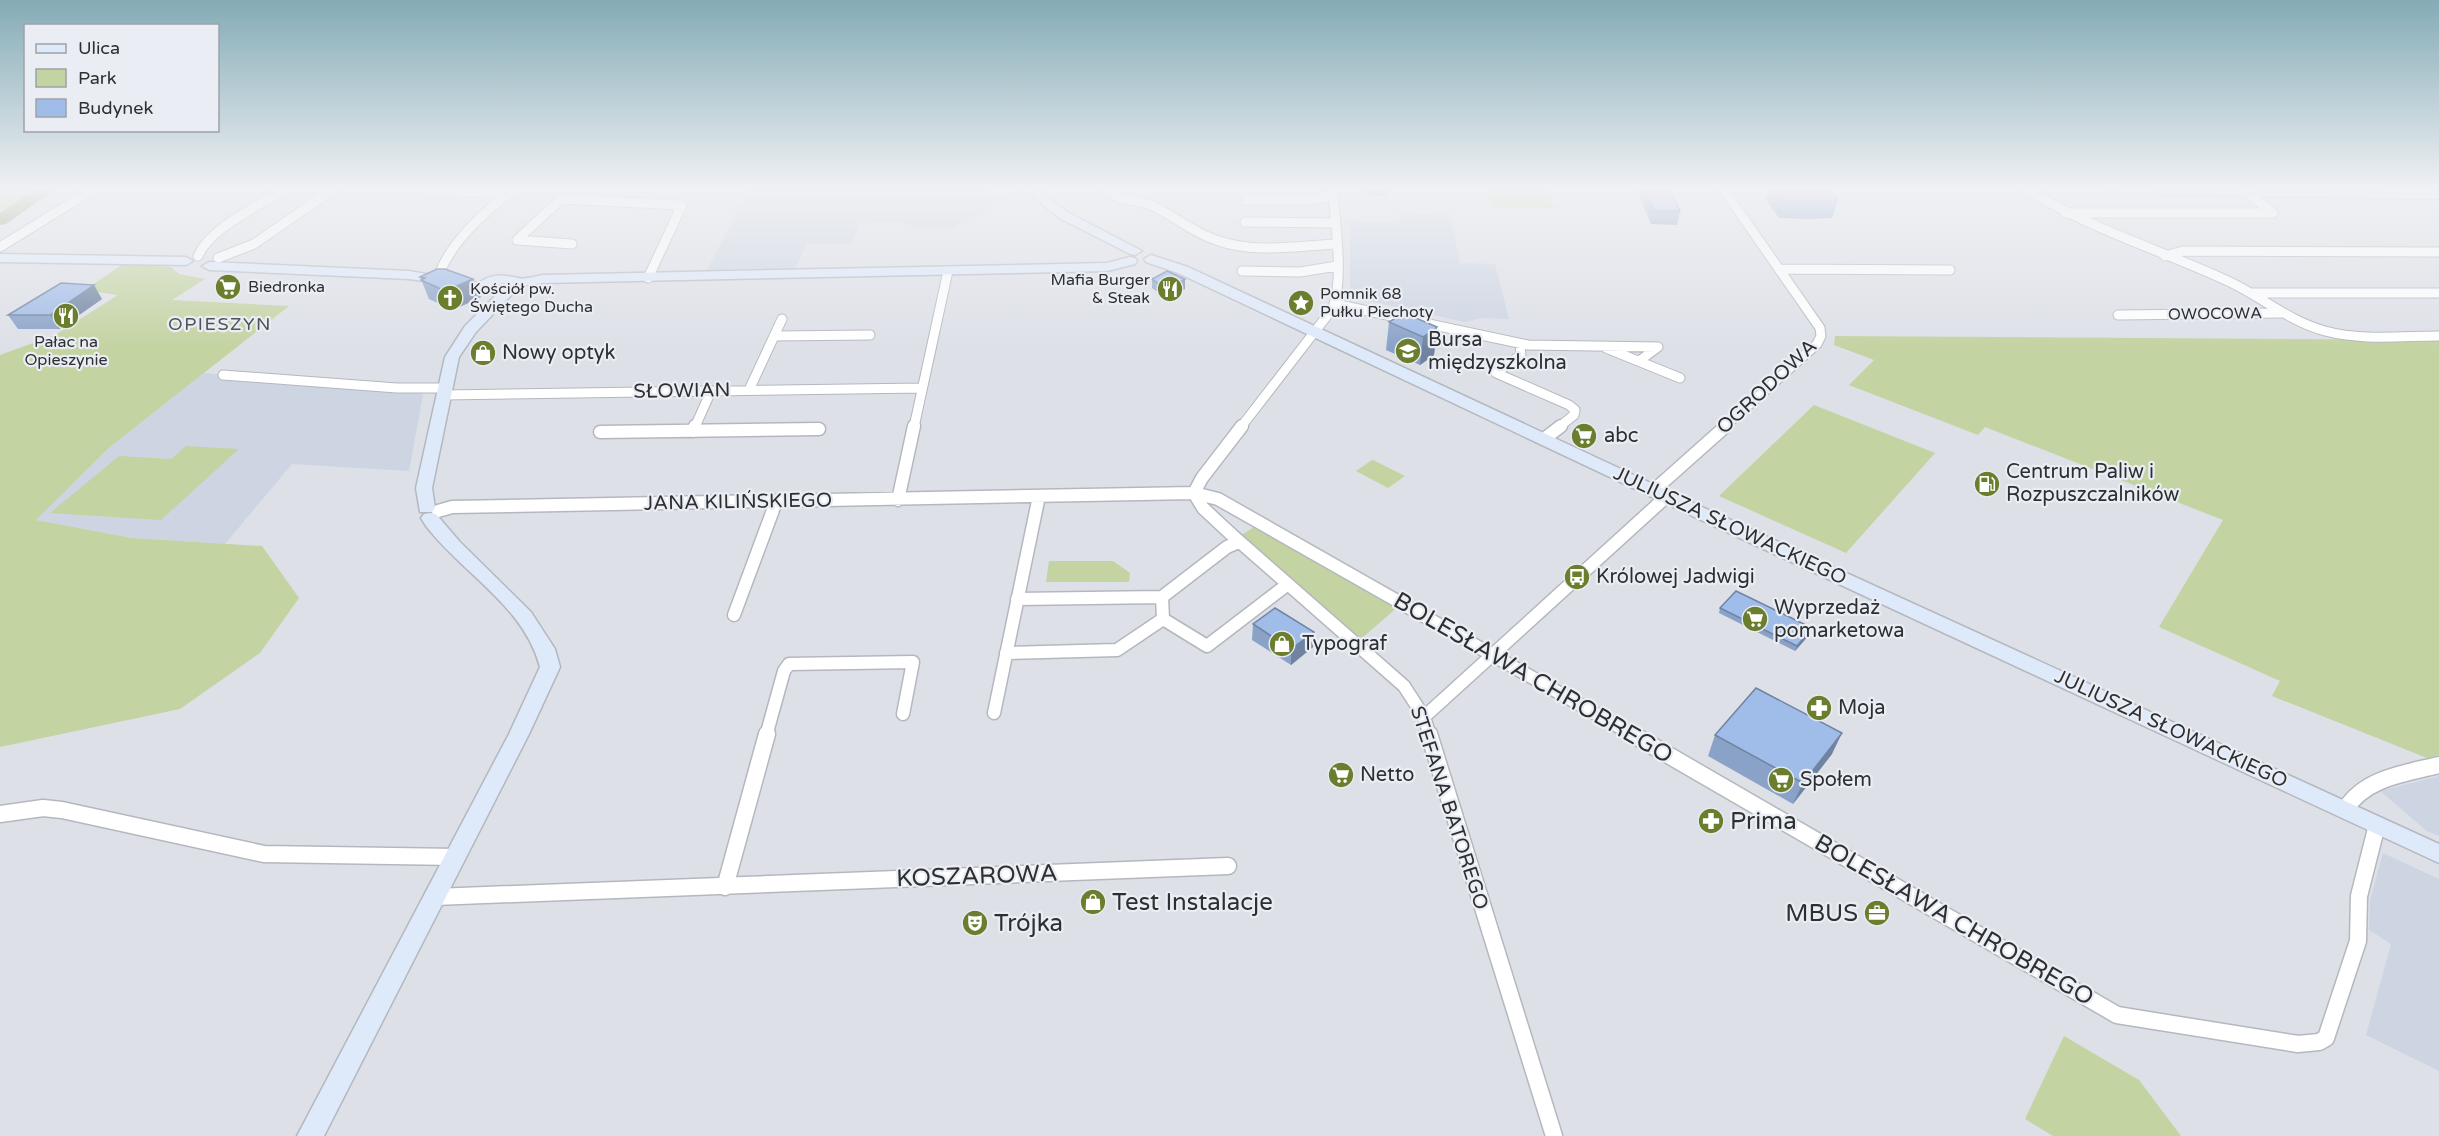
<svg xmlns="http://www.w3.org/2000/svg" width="2439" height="1136" font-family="'Varela Round',sans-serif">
	<rect width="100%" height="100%" fill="#dde0e7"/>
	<path fill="#cdd5e2" d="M749,190h236l23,10 -56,28 -34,1 -19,-7 -38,1 -10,21h-44l-12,24 -88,2z
		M1399,213l51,2 10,48 35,1 14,55 -27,-1 -17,4 -96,-21v-6h-19v-74l50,2z
		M204,373l216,20 3,2 -14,76 -117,-7 -67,80 -93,-6 -96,-18 74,-73z
		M2439,776v60l-12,-5 -47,-40z
		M2383,853l56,26v192l-73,-36 25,-91 -22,-14 1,-30z"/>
	<path fill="#c3d3a1" d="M0,190h40l-40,27z
		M1488,190h60l6,18 -62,-1z
		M123,264l48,3 8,7 26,5 -33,21 117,6 -179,141 -74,73 96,18 130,8 37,52 -39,55 -80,56 -180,38v-392l55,-20 63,-40 -33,-5z
		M1835,336l604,4v415l-12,3 -155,-62 8,-15 -121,-54 64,-107 -238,-93 -7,8 -129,-50 25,-25 -40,-15z
		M1814,405l121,48 -89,100 -127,-57z
		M186,446l53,3 -78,71 -111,-7 69,-57 52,3z
		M1372,460h1l32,16 -17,12 -32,-17z
		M1257,525l143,80 -39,34 -121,-103z
		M1049,561h64l17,12 -1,9h-83z
		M2064,1036l75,44 42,56h-128l-28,-17z"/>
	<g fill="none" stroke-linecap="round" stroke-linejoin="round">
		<path fill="#8f9d6c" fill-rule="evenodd" d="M35,190h19l-48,34 -6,1v-12z"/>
		<g stroke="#b4b8be" stroke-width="11">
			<path id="street-far2" d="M426,190l66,3 18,-3
				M1108,190c11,12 28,9 43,15 22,10 41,27 65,35 38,14 80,6 119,4
				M1724,190l96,138 1,8 -4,8 -93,83
				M2028,190c64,40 136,61 204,93 31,15 59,39 93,48 37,10 77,5 114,5
				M1246,200h65l22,-5
				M2065,213h208l-26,-21
				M1245,222l89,1
				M517,240l44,-41 121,6 -34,73
				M517,240l55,4
				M0,247l89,-55
				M198,256c12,-28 59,-49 85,-66
				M2165,256l18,-5 256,1
				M218,258l36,-14 78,-54
				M1781,269l169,1
				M1242,271l58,1 37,-6
				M440,272c13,-32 46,-62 74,-82
				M2251,293h188
				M1335,304l193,41 130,2 -19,14
				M2118,315l163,-2
				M774,336l96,-1
				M1520,344l1,11 -25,18 73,32 6,5 -1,5 -15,12
				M1606,348l74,30
				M223,375l174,13h48
				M749,390l33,-71
				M443,395l478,-7
				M695,427l16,-36
				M914,427l34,-156
				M1241,427l92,-119c11,-32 2,-83 0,-118"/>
		</g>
		<g stroke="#b4b8be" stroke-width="15">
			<path id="street-far1" d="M693,431l2,-5
				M600,432l219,-3
				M1544,439l17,-13
				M1653,491l73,-65
				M1194,493l9,15 29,27 172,151 20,31 6,19
				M1194,493l8,-15 40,-52
				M898,500l16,-74
				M438,511l14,-4 742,-14 24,6 417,237
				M1239,542l-12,5 -65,50 1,22 44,27 81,-62
				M1017,599l145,-2
				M734,615l42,-113
				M1006,653l111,-3 46,-31
				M994,713l45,-217
				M1424,717l242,-220
				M766,736l18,-65 5,-7 124,-2 -10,52"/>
		</g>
		<g stroke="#b4b8be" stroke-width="19">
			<path id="street" d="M1429,734l125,402
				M1632,734l485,281 181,29 21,-2 7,-4 32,-97 1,-45 18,-71
				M2345,810c19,-32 61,-37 94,-45
				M0,814l43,-6 19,2 202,44 192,3
				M725,887l42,-153
				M435,897l793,-31"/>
		</g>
		<g stroke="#b4b8be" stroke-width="3">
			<path id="secondary" d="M1023,190h13l33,23 73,38 -7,4 -5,-1 -69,-35z
				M2111,190l328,1v8l-322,-5z
				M0,254l186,3 7,4 -7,4 -186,-3z
				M1151,255l37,12 512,239 739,338v19l-751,-349 -510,-241 -32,-11 -2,-3z
				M1130,257l5,1 2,3 -2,3 -28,7 -564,12 -28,4 -12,-4 -21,9 -29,-7 -44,-6 -200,-9 -7,-4 7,-4 200,9 70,12c12,-10 25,-8 39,-5 6,2 18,-2 25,-3l564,-12z
				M508,287l7,4 -39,41 -17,25 -27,131 3,20 -3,4h-12l-4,-24 29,-131 20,-31 38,-38z
				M430,513l6,1 24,28 71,70 24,37 5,18 -31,67 -205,402h-27l212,-402 31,-67c-16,-61 -77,-93 -114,-141l-5,-8 3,-4z"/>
		</g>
		<use href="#street-far2" stroke="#fff" stroke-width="9"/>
		<use href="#street-far1" stroke="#fff" stroke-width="12"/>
		<use href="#street" stroke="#fff" stroke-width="16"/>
		<use href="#secondary" fill="#dee9fa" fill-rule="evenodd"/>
	</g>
	<path fill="#8aa2c8" d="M1365,190h22v6l-22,-1z
		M1640,190h30l10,21 -3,14 -26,-1 -12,-29z
		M1769,190h60l9,10 -6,18 -23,1 -30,-1 -13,-18z
		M420,277l53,2 8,18 -28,13 -24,-11z
		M1152,279l33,10 -18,10 -15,-11z
		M102,299l-43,30h-41l-10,-14z
		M1389,322l48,5 -3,28 -14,10 -34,-15z
		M1720,608l90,26 -15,17 -76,-38z
		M1253,624l60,23 -22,18 -39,-25z
		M1715,735l117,19 -39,50 -85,-48z"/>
	<path fill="#7084a2" d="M473,279l8,18 -28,13 -8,-19z
		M1185,279v10l-18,10 -1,-10z
		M94,285l8,14 -43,30 -9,-14z
		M1437,327l-3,28 -14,10 3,-28z
		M1812,628l-2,6 -15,17 2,-5z
		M1314,632l-1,15 -22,18v-16z
		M1842,733l-10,21 -39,50 10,-21z"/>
	<path fill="#a0bce8" stroke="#7084a2" stroke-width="1.5" d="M1645,190h25l10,21h-26z
		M1776,190h53l9,10 -23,1h-31z
		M437,269h8l28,10 -28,12 -24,-11 4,-2 -5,-1z
		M1167,271l18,8 -19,10 -14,-10z
		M61,283l33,2 -44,30h-42z
		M1404,313l33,14 -14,10 -34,-15z
		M1736,591l76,37 -15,18 -77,-38z
		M1275,608l39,24 -23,17 -38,-25z
		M1756,688l86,45 -39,50 -88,-48z"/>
	<linearGradient id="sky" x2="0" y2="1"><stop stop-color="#84abb6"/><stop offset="0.54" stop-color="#f0f1f4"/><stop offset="1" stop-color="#f0f1f4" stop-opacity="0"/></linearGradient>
	<rect width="2439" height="349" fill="url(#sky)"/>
	<defs>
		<g id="supermarket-disc" transform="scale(1.35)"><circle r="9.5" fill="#6a7e2e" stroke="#eaeef4"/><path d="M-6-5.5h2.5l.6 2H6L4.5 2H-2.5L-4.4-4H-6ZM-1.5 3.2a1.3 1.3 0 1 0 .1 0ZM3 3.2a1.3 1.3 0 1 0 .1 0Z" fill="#fff"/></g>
		<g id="restaurant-disc" transform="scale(1.35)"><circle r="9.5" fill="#6a7e2e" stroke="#eaeef4"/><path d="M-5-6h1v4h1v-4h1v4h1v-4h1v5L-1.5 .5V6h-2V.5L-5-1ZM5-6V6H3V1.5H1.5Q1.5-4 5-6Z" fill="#fff"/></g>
		<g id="church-disc" transform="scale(1.35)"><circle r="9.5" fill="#6a7e2e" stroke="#eaeef4"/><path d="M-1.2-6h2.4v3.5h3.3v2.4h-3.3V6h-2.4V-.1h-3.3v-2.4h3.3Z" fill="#fff"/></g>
		<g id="sight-disc" transform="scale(1.35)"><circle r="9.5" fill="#6a7e2e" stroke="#eaeef4"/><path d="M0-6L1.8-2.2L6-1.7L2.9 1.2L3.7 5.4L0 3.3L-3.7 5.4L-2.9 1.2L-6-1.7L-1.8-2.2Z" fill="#fff"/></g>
		<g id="school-disc" transform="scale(1.35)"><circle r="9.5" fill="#6a7e2e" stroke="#eaeef4"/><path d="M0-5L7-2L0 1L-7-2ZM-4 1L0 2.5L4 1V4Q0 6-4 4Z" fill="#fff"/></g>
		<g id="shop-disc" transform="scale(1.35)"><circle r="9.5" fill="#6a7e2e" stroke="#eaeef4"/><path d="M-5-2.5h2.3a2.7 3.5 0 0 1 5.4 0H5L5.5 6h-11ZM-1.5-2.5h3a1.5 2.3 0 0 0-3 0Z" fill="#fff"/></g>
		<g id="fuel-disc" transform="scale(1.35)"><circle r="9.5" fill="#6a7e2e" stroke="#eaeef4"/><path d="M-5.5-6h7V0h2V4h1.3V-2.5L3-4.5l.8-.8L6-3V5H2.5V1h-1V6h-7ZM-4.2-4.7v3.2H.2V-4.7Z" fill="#fff"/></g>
		<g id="bus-disc" transform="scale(1.35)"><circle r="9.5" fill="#6a7e2e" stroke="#eaeef4"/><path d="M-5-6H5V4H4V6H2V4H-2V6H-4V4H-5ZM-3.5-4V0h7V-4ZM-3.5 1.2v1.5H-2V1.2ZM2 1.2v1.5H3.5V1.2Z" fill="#fff"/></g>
		<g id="pharmacy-disc" transform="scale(1.35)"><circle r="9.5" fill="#6a7e2e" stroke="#eaeef4"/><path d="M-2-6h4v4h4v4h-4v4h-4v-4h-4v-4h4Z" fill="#fff"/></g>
		<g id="office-disc" transform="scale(1.35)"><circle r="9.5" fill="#6a7e2e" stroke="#eaeef4"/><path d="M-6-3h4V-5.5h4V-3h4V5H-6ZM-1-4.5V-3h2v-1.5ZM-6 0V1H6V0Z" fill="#fff"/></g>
		<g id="theatre-disc" transform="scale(1.35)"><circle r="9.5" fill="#6a7e2e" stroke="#eaeef4"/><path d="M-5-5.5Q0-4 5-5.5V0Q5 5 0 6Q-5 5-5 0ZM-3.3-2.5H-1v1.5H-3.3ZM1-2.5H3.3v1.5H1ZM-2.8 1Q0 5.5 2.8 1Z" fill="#fff"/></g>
	</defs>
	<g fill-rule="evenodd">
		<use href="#supermarket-disc" x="228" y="287"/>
		<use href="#restaurant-disc" x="1170" y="289"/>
		<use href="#church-disc" x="450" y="298"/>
		<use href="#sight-disc" x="1301" y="303"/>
		<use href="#restaurant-disc" x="66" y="316"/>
		<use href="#school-disc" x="1408" y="351"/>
		<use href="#shop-disc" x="483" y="353"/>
		<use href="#supermarket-disc" x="1584" y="436"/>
		<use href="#fuel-disc" x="1987" y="484"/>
		<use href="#bus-disc" x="1577" y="577"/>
		<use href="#supermarket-disc" x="1755" y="619"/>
		<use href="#shop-disc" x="1282" y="644"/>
		<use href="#pharmacy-disc" x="1819" y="708"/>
		<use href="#supermarket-disc" x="1341" y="775"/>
		<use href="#supermarket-disc" x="1781" y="780"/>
		<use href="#pharmacy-disc" x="1711" y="821"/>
		<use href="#shop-disc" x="1093" y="902"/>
		<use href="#office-disc" x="1877" y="913"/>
		<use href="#theatre-disc" x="975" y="923"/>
	</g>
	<g text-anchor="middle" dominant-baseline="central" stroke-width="4.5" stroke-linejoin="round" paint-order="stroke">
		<g font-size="16" fill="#2d2f31" stroke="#eaeef4" text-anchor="start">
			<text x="1150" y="280" text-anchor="end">Mafia Burger<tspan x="1150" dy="18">&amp; Steak</tspan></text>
			<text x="248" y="287">Biedronka</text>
			<text x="470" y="289">Kościół pw.<tspan x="470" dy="18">Świętego Ducha</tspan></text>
			<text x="1320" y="294">Pomnik 68<tspan x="1320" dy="18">Pułku Piechoty</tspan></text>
			<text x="66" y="342" text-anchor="middle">Pałac na<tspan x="66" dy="18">Opieszynie</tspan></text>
		</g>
		<g font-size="16" fill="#2d2f31" stroke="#eaeef4">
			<text transform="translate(2215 314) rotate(-1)">OWOCOWA</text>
		</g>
		<g font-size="18" letter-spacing="1.5" fill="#4f5257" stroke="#eaeef4">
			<text x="220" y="324">OPIESZYN</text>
		</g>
		<g font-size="20" fill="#2d2f31" stroke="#eaeef4" text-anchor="start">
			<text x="1428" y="340">Bursa<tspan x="1428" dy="23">międzyszkolna</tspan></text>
			<text x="502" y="353">Nowy optyk</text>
			<text x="1604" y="436">abc</text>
			<text x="2006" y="472">Centrum Paliw i<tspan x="2006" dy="23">Rozpuszczalników</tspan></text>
			<text x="1596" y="577">Królowej Jadwigi</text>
			<text x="1774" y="608">Wyprzedaż<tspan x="1774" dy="23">pomarketowa</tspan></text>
			<text x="1302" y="644">Typograf</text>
			<text x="1838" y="708">Moja</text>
			<text x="1360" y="775">Netto</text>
			<text x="1800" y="780">Społem</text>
		</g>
		<g font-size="20" fill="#2d2f31" stroke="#eaeef4">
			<text transform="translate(1767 387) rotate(-43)">OGRODOWA</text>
			<text transform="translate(682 391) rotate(-1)">SŁOWIAN</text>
			<text transform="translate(738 502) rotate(-1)">JANA KILIŃSKIEGO</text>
			<text transform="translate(1730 526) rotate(25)">JULIUSZA SŁOWACKIEGO</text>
			<text transform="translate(2171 729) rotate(25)">JULIUSZA SŁOWACKIEGO</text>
			<text transform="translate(1449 808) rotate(72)">STEFANA BATOREGO</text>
		</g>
		<g font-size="24" fill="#2d2f31" stroke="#eaeef4">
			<text transform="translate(1533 678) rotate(30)">BOLESŁAWA CHROBREGO</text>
			<text transform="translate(977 876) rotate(-2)">KOSZAROWA</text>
			<text transform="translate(1954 920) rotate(30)">BOLESŁAWA CHROBREGO</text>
		</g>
		<g font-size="24" fill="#2d2f31" stroke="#eaeef4" text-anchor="start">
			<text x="1730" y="821">Prima</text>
			<text x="1112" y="902">Test Instalacje</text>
			<text x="1858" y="913" text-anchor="end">MBUS</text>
			<text x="994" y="923">Trójka</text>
		</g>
	</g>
	<rect x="24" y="24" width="195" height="108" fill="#eaeef4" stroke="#9ea2a6" stroke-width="1.5"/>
	<rect x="36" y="44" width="30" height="9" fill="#dee9fa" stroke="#9ea2a6" stroke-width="1.5"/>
	<text x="78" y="54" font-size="18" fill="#2d2f31">Ulica</text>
	<rect x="36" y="69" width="30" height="18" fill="#c3d3a1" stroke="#9ea2a6" stroke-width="1.5"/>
	<text x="78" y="84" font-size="18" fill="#2d2f31">Park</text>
	<rect x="36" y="99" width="30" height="18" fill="#a0bce8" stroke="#9ea2a6" stroke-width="1.5"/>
	<text x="78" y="114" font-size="18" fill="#2d2f31">Budynek</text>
</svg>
